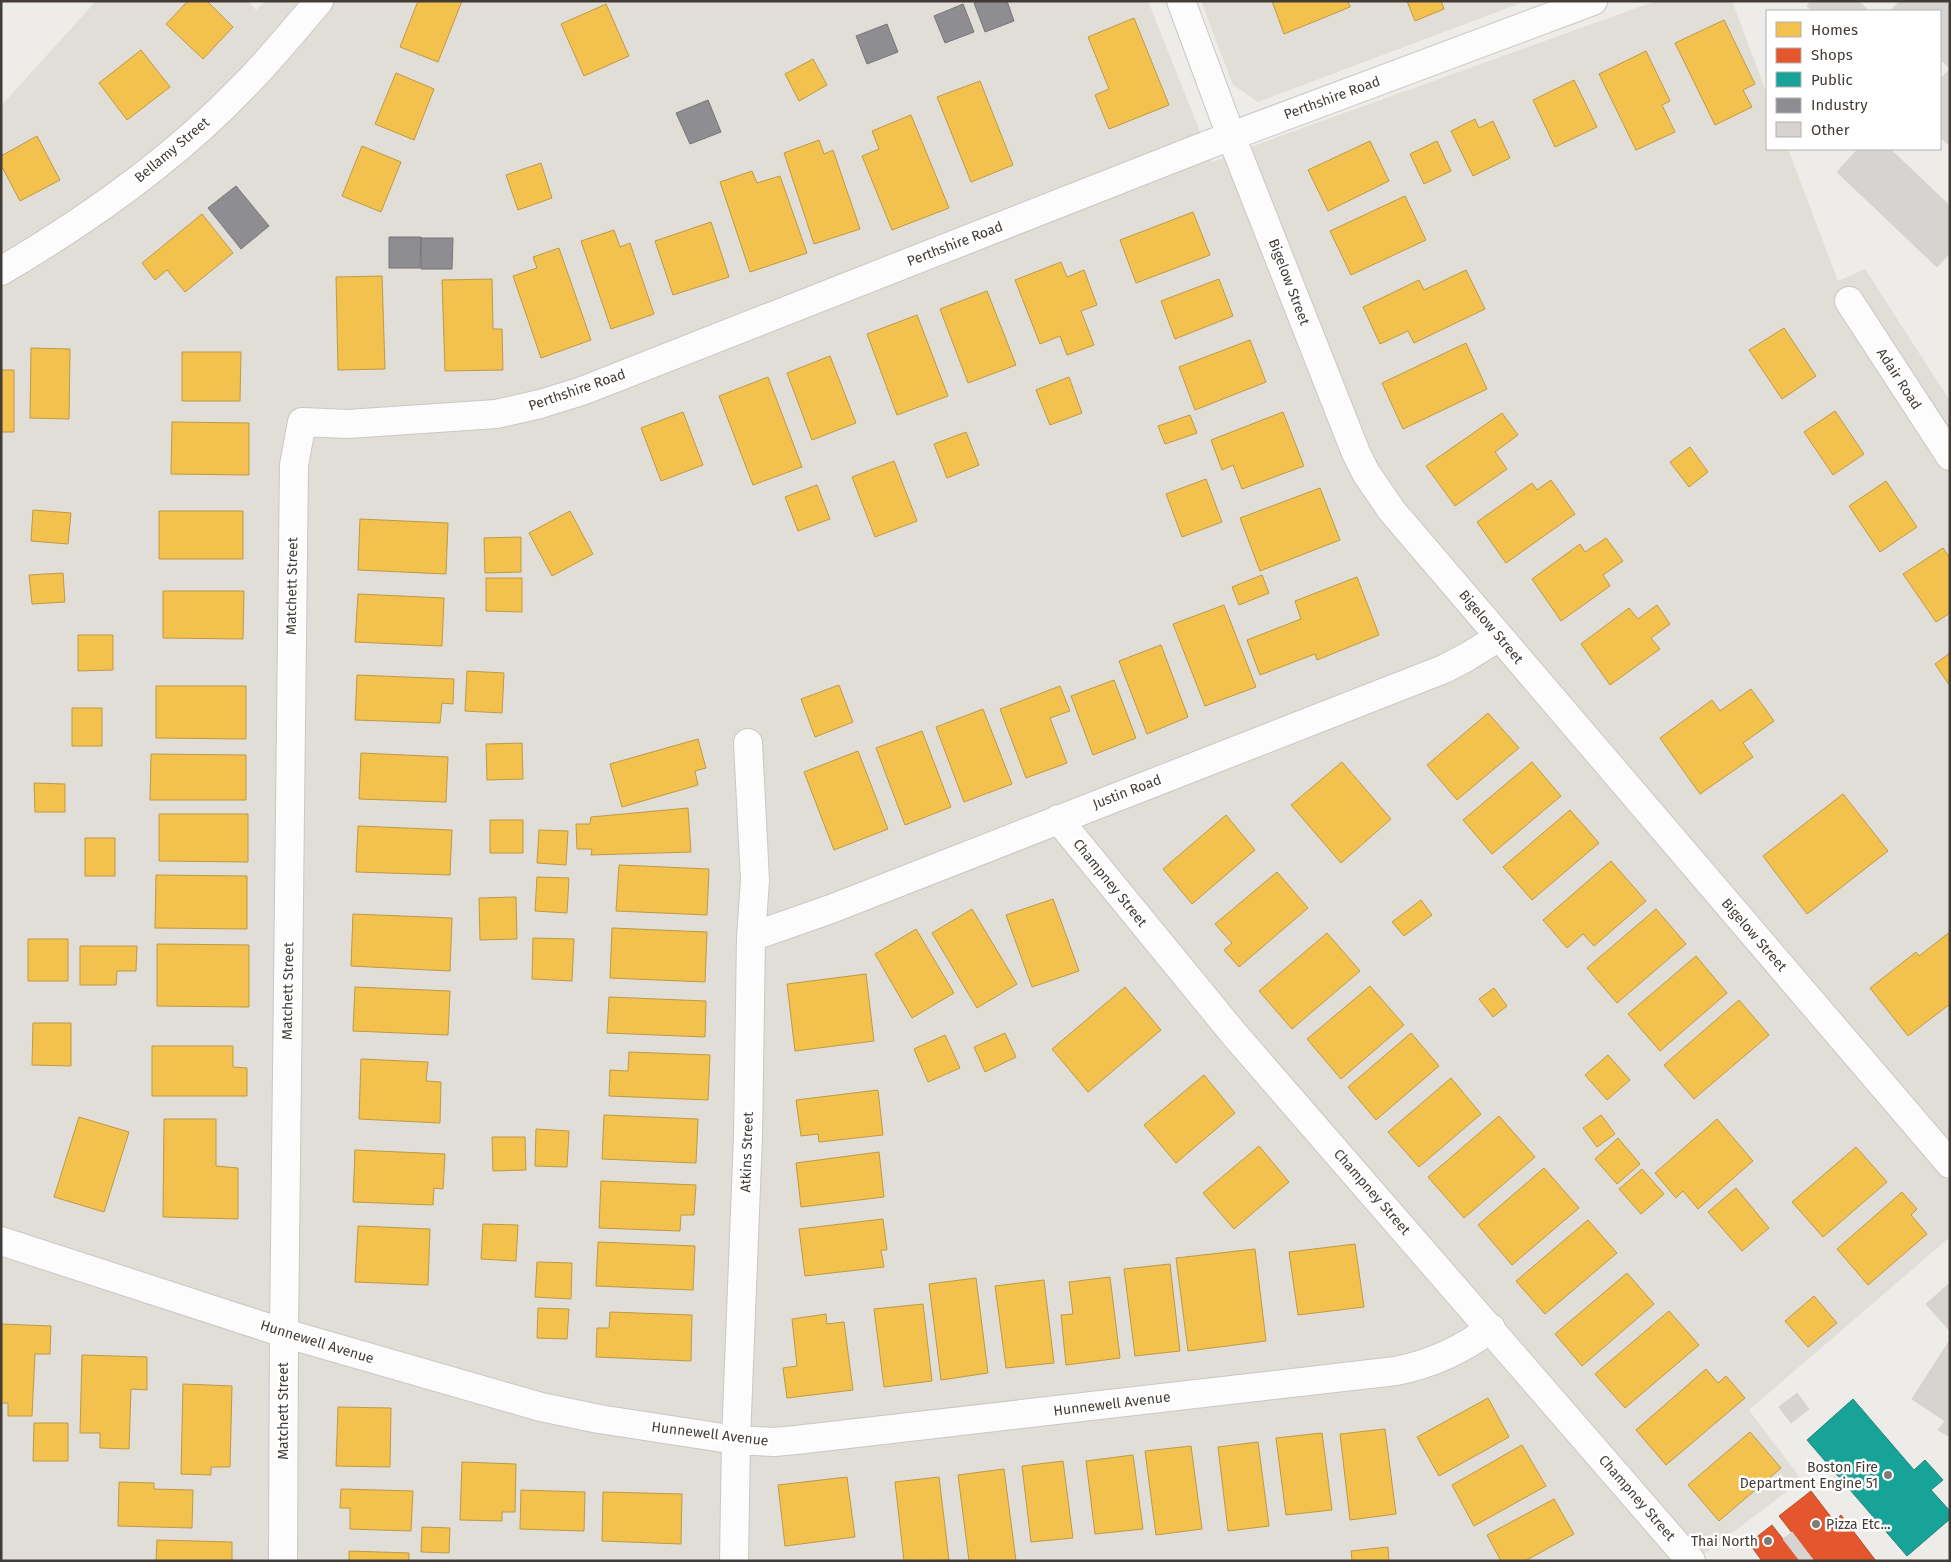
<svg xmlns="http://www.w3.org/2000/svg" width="1951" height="1562" font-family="'Fira Sans',sans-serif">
	<rect width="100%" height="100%" fill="#eeece9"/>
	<path fill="#e1ddd7" d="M96,1h152l8,9 9,-9h883l64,161 60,-23 384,-138h76l35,93v55h21l50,132 27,-12 85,132v836l-201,173 53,70 -107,81h-1694v-1455z
		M1201,1h325l-268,101 -25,-17z"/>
	<path fill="#f2c14e" stroke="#be9947" d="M188,1h19l26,26 -30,32 -37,-35z
		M418,1h44l-24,61 -38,-15z
		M1272,1h76l2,6 -66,27z
		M1407,1h34l3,8 -29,12z
		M606,4l23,52 -45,20 -23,-52z
		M1134,18l35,87 -60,24 -14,-34 14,-6 -21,-52z
		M1724,20l31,64 -12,6 9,17 -37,18 -40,-82z
		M141,50l29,37 -43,33 -28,-37z
		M1646,51l24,50 -8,4 13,27 -39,18 -37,-76z
		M813,59l14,26 -28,16 -14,-27z
		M396,73l38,16 -20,51 -39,-16z
		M1574,80l23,47 -42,20 -22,-47z
		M980,81l33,84 -42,17 -34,-85z
		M911,115l38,93 -57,22 -30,-74 17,-7 -7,-18z
		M1475,119l4,9 14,-7 17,37 -37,18 -22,-45z
		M37,136l23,44 -40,21 -19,-36v-9z
		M819,140l5,14 9,-4 27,79 -46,15 -30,-91z
		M1370,141l19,40 -61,30 -20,-41z
		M1437,141l14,30 -27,13 -14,-30z
		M362,146l39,16 -20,50 -39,-16z
		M541,163l11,35 -34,12 -12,-35z
		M752,171l5,12 23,-7 27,77 -57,19 -30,-90z
		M1405,196l21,44 -75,35 -21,-44z
		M1193,212l17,43 -74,28 -16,-43z
		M202,214l31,39 -48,39 -18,-22 -12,10 -13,-17z
		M711,222l18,55 -56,18 -18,-54z
		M614,230l6,17 10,-4 24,71 -43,15 -30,-88z
		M559,248l32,92 -50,18 -28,-82 24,-8 -4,-11z
		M1061,262l6,15 17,-7 13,35 -16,6 13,34 -27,10 -7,-19 -20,8 -25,-64z
		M1466,270l19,39 -71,34 -6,-12 -28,13 -17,-37 56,-27 5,10z
		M382,276l3,93 -47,1 -2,-93z
		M492,279l1,50h9l1,41 -58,1 -3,-91z
		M1219,279l14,37 -58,23 -14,-38z
		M987,291l29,74 -48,18 -28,-74z
		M917,315l31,81 -51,19 -30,-81z
		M1784,328l32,48 -34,23 -33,-49z
		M1250,340l16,42 -71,28 -16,-43z
		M1466,343l21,46 -84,40 -21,-46z
		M31,348l39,1 -1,70 -39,-1z
		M182,352h59l-1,49h-58z
		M830,356l26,67 -44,17 -25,-67z
		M1,370h13v62h-13z
		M768,377l34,90 -49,18 -34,-89z
		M1069,377l13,36 -32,12 -14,-35z
		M1835,411l29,43 -31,21 -29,-43z
		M683,412l20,53 -42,16 -20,-53z
		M1283,412l21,54 -62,23 -9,-24 -11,5 -11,-30z
		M1502,413l16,22 -23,17 12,17 -52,37 -29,-40z
		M1190,415l7,18 -32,11 -7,-18z
		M172,422l77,1v52l-78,-1z
		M966,432l13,33 -32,13 -13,-34z
		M1690,447l18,25 -19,15 -19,-25z
		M894,461l23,60 -42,16 -23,-60z
		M1206,479l16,43 -40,15 -16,-43z
		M1551,480l24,34 -69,49 -29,-41 55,-39 5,7z
		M1886,481l31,46 -37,25 -31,-46z
		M817,485l13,34 -32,12 -13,-34z
		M1320,488l20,52 -80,31 -20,-53z
		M33,510l38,3 -3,31 -37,-3z
		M159,511h84v48h-84z
		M570,511l23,43 -41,22 -23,-43z
		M360,519l88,4 -2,51 -88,-4z
		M521,537v35l-36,1 -1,-35z
		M1606,538l17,23 -20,14 7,11 -49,35 -29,-42 48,-35 5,8z
		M1943,548l7,10v55l-14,9 -33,-48z
		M63,573l2,29 -33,2 -3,-29z
		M1262,575l7,18 -30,12 -7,-18z
		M1357,577l22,58 -62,25 -2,-6 -55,21 -13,-35 54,-21 -6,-18z
		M486,578h36v34l-36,-1z
		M163,591h81l-1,48 -80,-1z
		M358,594l86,4 -2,48 -87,-4z
		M1224,605l32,82 -51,19 -32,-82z
		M1657,605l13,19 -19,14 9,11 -50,36 -29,-41 48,-36 9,11z
		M78,635h35v35l-35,1z
		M1161,645l27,72 -41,17 -28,-73z
		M1950,653v33l-15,-22z
		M467,671l37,2 -2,40 -37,-2z
		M357,675l97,4 -1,25 -11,-1 -2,20 -85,-3z
		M1114,680l22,58 -43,17 -22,-59z
		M839,685l14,37 -38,15 -14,-38z
		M156,686h90v53l-90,-1z
		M1060,686l10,25 -20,7 17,45 -41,15 -26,-69z
		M1751,689l23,32 -31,22 10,14 -53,37 -40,-56 52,-38 8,11z
		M72,708h30v38h-30z
		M983,709l29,75 -48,18 -28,-75z
		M1488,713l31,35 -62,52 -30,-35z
		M922,731l29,76 -46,18 -29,-77z
		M698,739l8,29 -11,3 3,14 -76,22 -12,-43z
		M522,743l1,36 -36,1 -1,-36z
		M858,751l30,78 -54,21 -30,-78z
		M361,753l87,4 -2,45 -87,-3z
		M151,754l95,1v45h-96z
		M1342,762l49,57 -50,44 -50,-58z
		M1532,762l29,34 -69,58 -29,-34z
		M34,783l31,1v28h-30z
		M1843,794l45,57 -81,63 -44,-58z
		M688,808l3,44 -100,3 1,-6h-15l-1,-25h14l1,-7z
		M1570,810l29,33 -67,57 -29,-33z
		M159,814h89v48l-89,-1z
		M1226,815l29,35 -63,54 -29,-35z
		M490,820h33v33h-33z
		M358,826l94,4 -2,45 -94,-3z
		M539,830l29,1 -2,34 -29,-2z
		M85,838h30v38h-30z
		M1611,861l35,40 -52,45 -11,-12 -16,14 -24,-28z
		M619,865l90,4 -2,46 -91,-4z
		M1277,872l31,36 -69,59 -15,-17 8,-7 -17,-19z
		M156,875l91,1v53l-92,-1z
		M537,877l32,1 -2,35 -32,-2z
		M516,897l1,42 -37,1 -1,-42z
		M1053,899l26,72 -47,16 -26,-72z
		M1421,900l11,15 -28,21 -12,-14z
		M972,909l45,75 -40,24 -45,-75z
		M1656,909l30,35 -69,59 -30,-35z
		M353,914l99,4 -2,53 -99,-5z
		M612,928l95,4 -2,50 -95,-4z
		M916,929l38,64 -42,25 -37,-64z
		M1950,932v72l-42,32 -38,-48 46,-36 3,4z
		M1327,933l33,38 -68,58 -33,-38z
		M533,938l41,1 -2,42 -40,-2z
		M28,939h40v42h-40z
		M157,944l92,1v62l-92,-1z
		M80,946h57l-1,25h-19l-1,14h-36z
		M1696,956l31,37 -67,58 -32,-37z
		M866,974l8,67 -79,10 -8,-67z
		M1370,986l34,39 -63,54 -34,-40z
		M355,987l95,4 -2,44 -95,-4z
		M1125,987l36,43 -73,62 -36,-43z
		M1494,988l13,18 -14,11 -14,-18z
		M609,997l97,4 -1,36 -98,-4z
		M1739,1000l30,35 -75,64 -30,-34z
		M33,1023h38v43l-39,-1z
		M1005,1033l11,24 -31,15 -11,-25z
		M1411,1033l28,33 -63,54 -28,-33z
		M945,1035l15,33 -32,14 -14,-33z
		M152,1046h81v21l14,1v28h-95z
		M629,1052l81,3 -2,45 -99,-4 1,-26 18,1z
		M1608,1055l22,25 -23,20 -22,-25z
		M361,1059l67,3 -2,19 15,1 -1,41 -81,-4z
		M1204,1075l31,38 -59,50 -32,-38z
		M1451,1078l30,36 -62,53 -31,-35z
		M878,1090l5,45 -64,7 -1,-8 -17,2 -5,-36z
		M604,1115l94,4 -2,44 -94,-4z
		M1601,1115l14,19 -18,13 -14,-19z
		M1499,1116l36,41 -71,61 -36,-41z
		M79,1117l50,15 -25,80 -50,-15z
		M164,1119h52v47l22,2v51l-75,-2z
		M1717,1119l36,42 -55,48 -15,-18 -7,7 -21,-25z
		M536,1129l33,2 -2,36 -32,-1z
		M492,1137h33l1,33 -33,1z
		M1618,1138l22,26 -23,20 -22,-25z
		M1259,1146l30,36 -55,47 -31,-36z
		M1856,1147l31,35 -64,55 -31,-35z
		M355,1150l90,4 -2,35 -9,-1 -1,17 -80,-3z
		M879,1152l5,45 -83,10 -5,-44z
		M1544,1168l35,40 -67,57 -34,-40z
		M1642,1169l22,25 -23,20 -22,-25z
		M601,1181l95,4 -2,30h-13l-1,16 -81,-3z
		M1736,1188l33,40 -27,23 -34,-39z
		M1902,1192l15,17 -6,6 16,19 -59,51 -31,-36z
		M883,1219l4,31h-6l3,17 -79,9 -6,-47z
		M1588,1220l29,33 -72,61 -29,-33z
		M483,1224l35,1 -2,36 -35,-2z
		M358,1226l72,3 -2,56 -73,-3z
		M598,1242l97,4 -2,44 -97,-4z
		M1355,1244l9,63 -66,8 -9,-63z
		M1255,1249l11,92 -78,10 -12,-93z
		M537,1262l35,1 -1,36 -36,-2z
		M1170,1264l10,87 -45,5 -11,-87z
		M1627,1273l27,31 -72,62 -27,-32z
		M1110,1277l10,81 -54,7 -5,-50 12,-1 -4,-32z
		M976,1278l12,95 -47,7 -12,-96z
		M1044,1280l10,83 -48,5 -11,-82z
		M1814,1296l23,27 -29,24 -23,-26z
		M923,1304l9,77 -48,6 -10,-78z
		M538,1308l31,1 -2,30 -30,-1z
		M1669,1311l30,34 -74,63 -30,-34z
		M610,1312l82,3 -1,46 -95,-4 1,-29h12z
		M826,1314l1,10 17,-2 9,68 -66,8 -4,-30 14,-2 -5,-47z
		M1,1324l50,2 -1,28h-15l-3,62h-24v-13h-7z
		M82,1355l65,2v33l-16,-1 -2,60 -29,-1v-15h-20z
		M1706,1369l12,14 8,-7 19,22 -79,67 -30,-35z
		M183,1384l49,2 -2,81h-19v8l-30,-1z
		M1488,1398l21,39 -70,39 -22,-39z
		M338,1407l53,1 -1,59 -54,-1z
		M34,1423h34v38h-35z
		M1385,1429l11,85 -46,6 -10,-86z
		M1750,1432l31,36 -62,53 -31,-36z
		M1322,1433l10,77 -46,5 -10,-77z
		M1258,1442l11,84 -41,5 -10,-84z
		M1522,1445l24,41 -72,40 -22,-41z
		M1191,1446l11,83 -46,6 -11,-84z
		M1133,1455l10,74 -48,5 -9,-73z
		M1063,1461l10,77 -42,4 -9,-76z
		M462,1462l54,2 -1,48h-13v9l-42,-1z
		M1004,1469l12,92h-47l-11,-86z
		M847,1477l8,60 -70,9 -7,-61z
		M939,1477l10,83 -45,1 -9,-79z
		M119,1482l35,1v6l39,1 -1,38 -74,-2z
		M341,1489l72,2 -2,40 -61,-2v-21h-10z
		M521,1490l64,2 -1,39 -64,-2z
		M603,1492l79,2 -1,50 -79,-3z
		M1554,1499l20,35 -49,27h-24l-14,-26z
		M422,1527l28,1 -1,25 -28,-1z
		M157,1540l75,2v19h-76z
		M1388,1547l1,14h-37l-1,-10z
		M349,1551l60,2v8h-60z"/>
	<path fill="#e4572e" stroke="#b44f30" d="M1811,1491l23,30 7,-6 35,46h-62l-35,-45z
		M1772,1525l11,14 17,22h-38l-13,-18z"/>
	<path fill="#17a398" stroke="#24847b" d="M1853,1399l61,71 11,-10 18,20 -12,10 19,21v8l-43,37 -100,-116z"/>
	<path fill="#8d8d92" stroke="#777576" d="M980,1h27l7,20 -29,11 -11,-29z
		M963,4l11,28 -29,11 -11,-27z
		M887,24l11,28 -31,12 -11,-28z
		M708,100l13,32 -31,12 -14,-31z
		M236,186l33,40 -28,23 -33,-41z
		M389,237h32l-1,31h-31z
		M421,238h32l-1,31h-31z"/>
	<path fill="#d6d3d0" stroke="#d6d3cf" d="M1811,1h47l11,10h-56l-6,-5z
		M1900,1h50v68l-10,-10v-48h-50z
		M1950,69v73l-2,2 -8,-7v-58z
		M1858,149h32l60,57v47l-13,14 -100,-95z
		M1950,1283v48l-24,-27z
		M1950,1340v97l-12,-7 7,-9 -33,-22z
		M1797,1393l12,16 -18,14 -12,-16z
		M1792,1532l22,29h-14l-17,-22z"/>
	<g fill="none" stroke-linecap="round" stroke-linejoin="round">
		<g stroke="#cac8c5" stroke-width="30">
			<path id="minor" d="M1181,1l50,135 125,317 10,20 26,38 558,653
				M1,271c85,-50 173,-112 242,-184 27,-27 51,-57 76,-86
				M1849,301l101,155
				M1058,819l176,215 457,527
				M751,937l80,-28 613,-240 23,-12 32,-20
				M1,1241l283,92 257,74 58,12 137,21 38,2 22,-2 600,-69c36,-7 66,-21 95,-43
				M283,1561l1,-228 10,-868 8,-43 46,2 148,-10 44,-10 42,-13 628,-247 383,-143
				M734,1561l2,-121 12,-304 3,-199 4,-57 -7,-137"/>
		</g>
		<use href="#minor" stroke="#fcfcfc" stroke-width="28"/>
	</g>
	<g fill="#7f7a75" stroke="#fff" stroke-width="2">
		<circle cx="1888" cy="1475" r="5"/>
		<circle cx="1816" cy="1524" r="5"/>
		<circle cx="1768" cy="1541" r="5"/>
	</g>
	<g text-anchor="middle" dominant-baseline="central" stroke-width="5" stroke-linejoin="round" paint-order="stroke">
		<g font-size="14" fill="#433c36" stroke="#fff">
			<text transform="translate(1332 98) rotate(-20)">Perthshire Road</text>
			<text transform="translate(172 150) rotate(-40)">Bellamy Street</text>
			<text transform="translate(955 244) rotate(-21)">Perthshire Road</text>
			<text transform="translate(1289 282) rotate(69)">Bigelow Street</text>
			<text transform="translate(1899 379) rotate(57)">Adair Road</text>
			<text transform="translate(577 390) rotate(-19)">Perthshire Road</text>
			<text transform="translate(292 586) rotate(-89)">Matchett Street</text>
			<text transform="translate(1491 627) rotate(50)">Bigelow Street</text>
			<text transform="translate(1127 792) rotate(-21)">Justin Road</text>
			<text transform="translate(1110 883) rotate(51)">Champney Street</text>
			<text transform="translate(1754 935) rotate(49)">Bigelow Street</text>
			<text transform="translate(288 991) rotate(-89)">Matchett Street</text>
			<text transform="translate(747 1152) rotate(-88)">Atkins Street</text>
			<text transform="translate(1372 1192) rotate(49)">Champney Street</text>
			<text transform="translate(317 1342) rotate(17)">Hunnewell Avenue</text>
			<text transform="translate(1112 1404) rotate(-7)">Hunnewell Avenue</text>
			<text transform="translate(283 1411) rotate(-90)">Matchett Street</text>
			<text transform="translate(710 1434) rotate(7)">Hunnewell Avenue</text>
			<text transform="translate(1637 1498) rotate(49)">Champney Street</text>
		</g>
		<g font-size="14" fill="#433c36" stroke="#fff" text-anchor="end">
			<text x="1878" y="1467">Boston Fire<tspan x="1878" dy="16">Department Engine 51</tspan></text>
			<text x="1826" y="1524" text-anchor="start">Pizza Etc...</text>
			<text x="1758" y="1541">Thai North</text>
		</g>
	</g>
	<rect width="1951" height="1562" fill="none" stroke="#433c36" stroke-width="5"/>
	<rect x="1766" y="10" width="175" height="140" fill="#ffffff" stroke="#b4b1af"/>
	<rect x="1776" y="22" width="25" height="15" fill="#f2c14e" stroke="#b4b1af"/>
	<text x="1811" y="35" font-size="15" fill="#433c36">Homes</text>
	<rect x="1776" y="48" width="25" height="15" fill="#e4572e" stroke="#b4b1af"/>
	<text x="1811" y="60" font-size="15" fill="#433c36">Shops</text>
	<rect x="1776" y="72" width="25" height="15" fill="#17a398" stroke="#b4b1af"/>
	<text x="1811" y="85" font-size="15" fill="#433c36">Public</text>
	<rect x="1776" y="98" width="25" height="15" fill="#8d8d92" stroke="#b4b1af"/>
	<text x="1811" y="110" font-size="15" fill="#433c36">Industry</text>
	<rect x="1776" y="122" width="25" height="15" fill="#d6d3d0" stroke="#b4b1af"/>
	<text x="1811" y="135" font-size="15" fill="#433c36">Other</text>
</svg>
